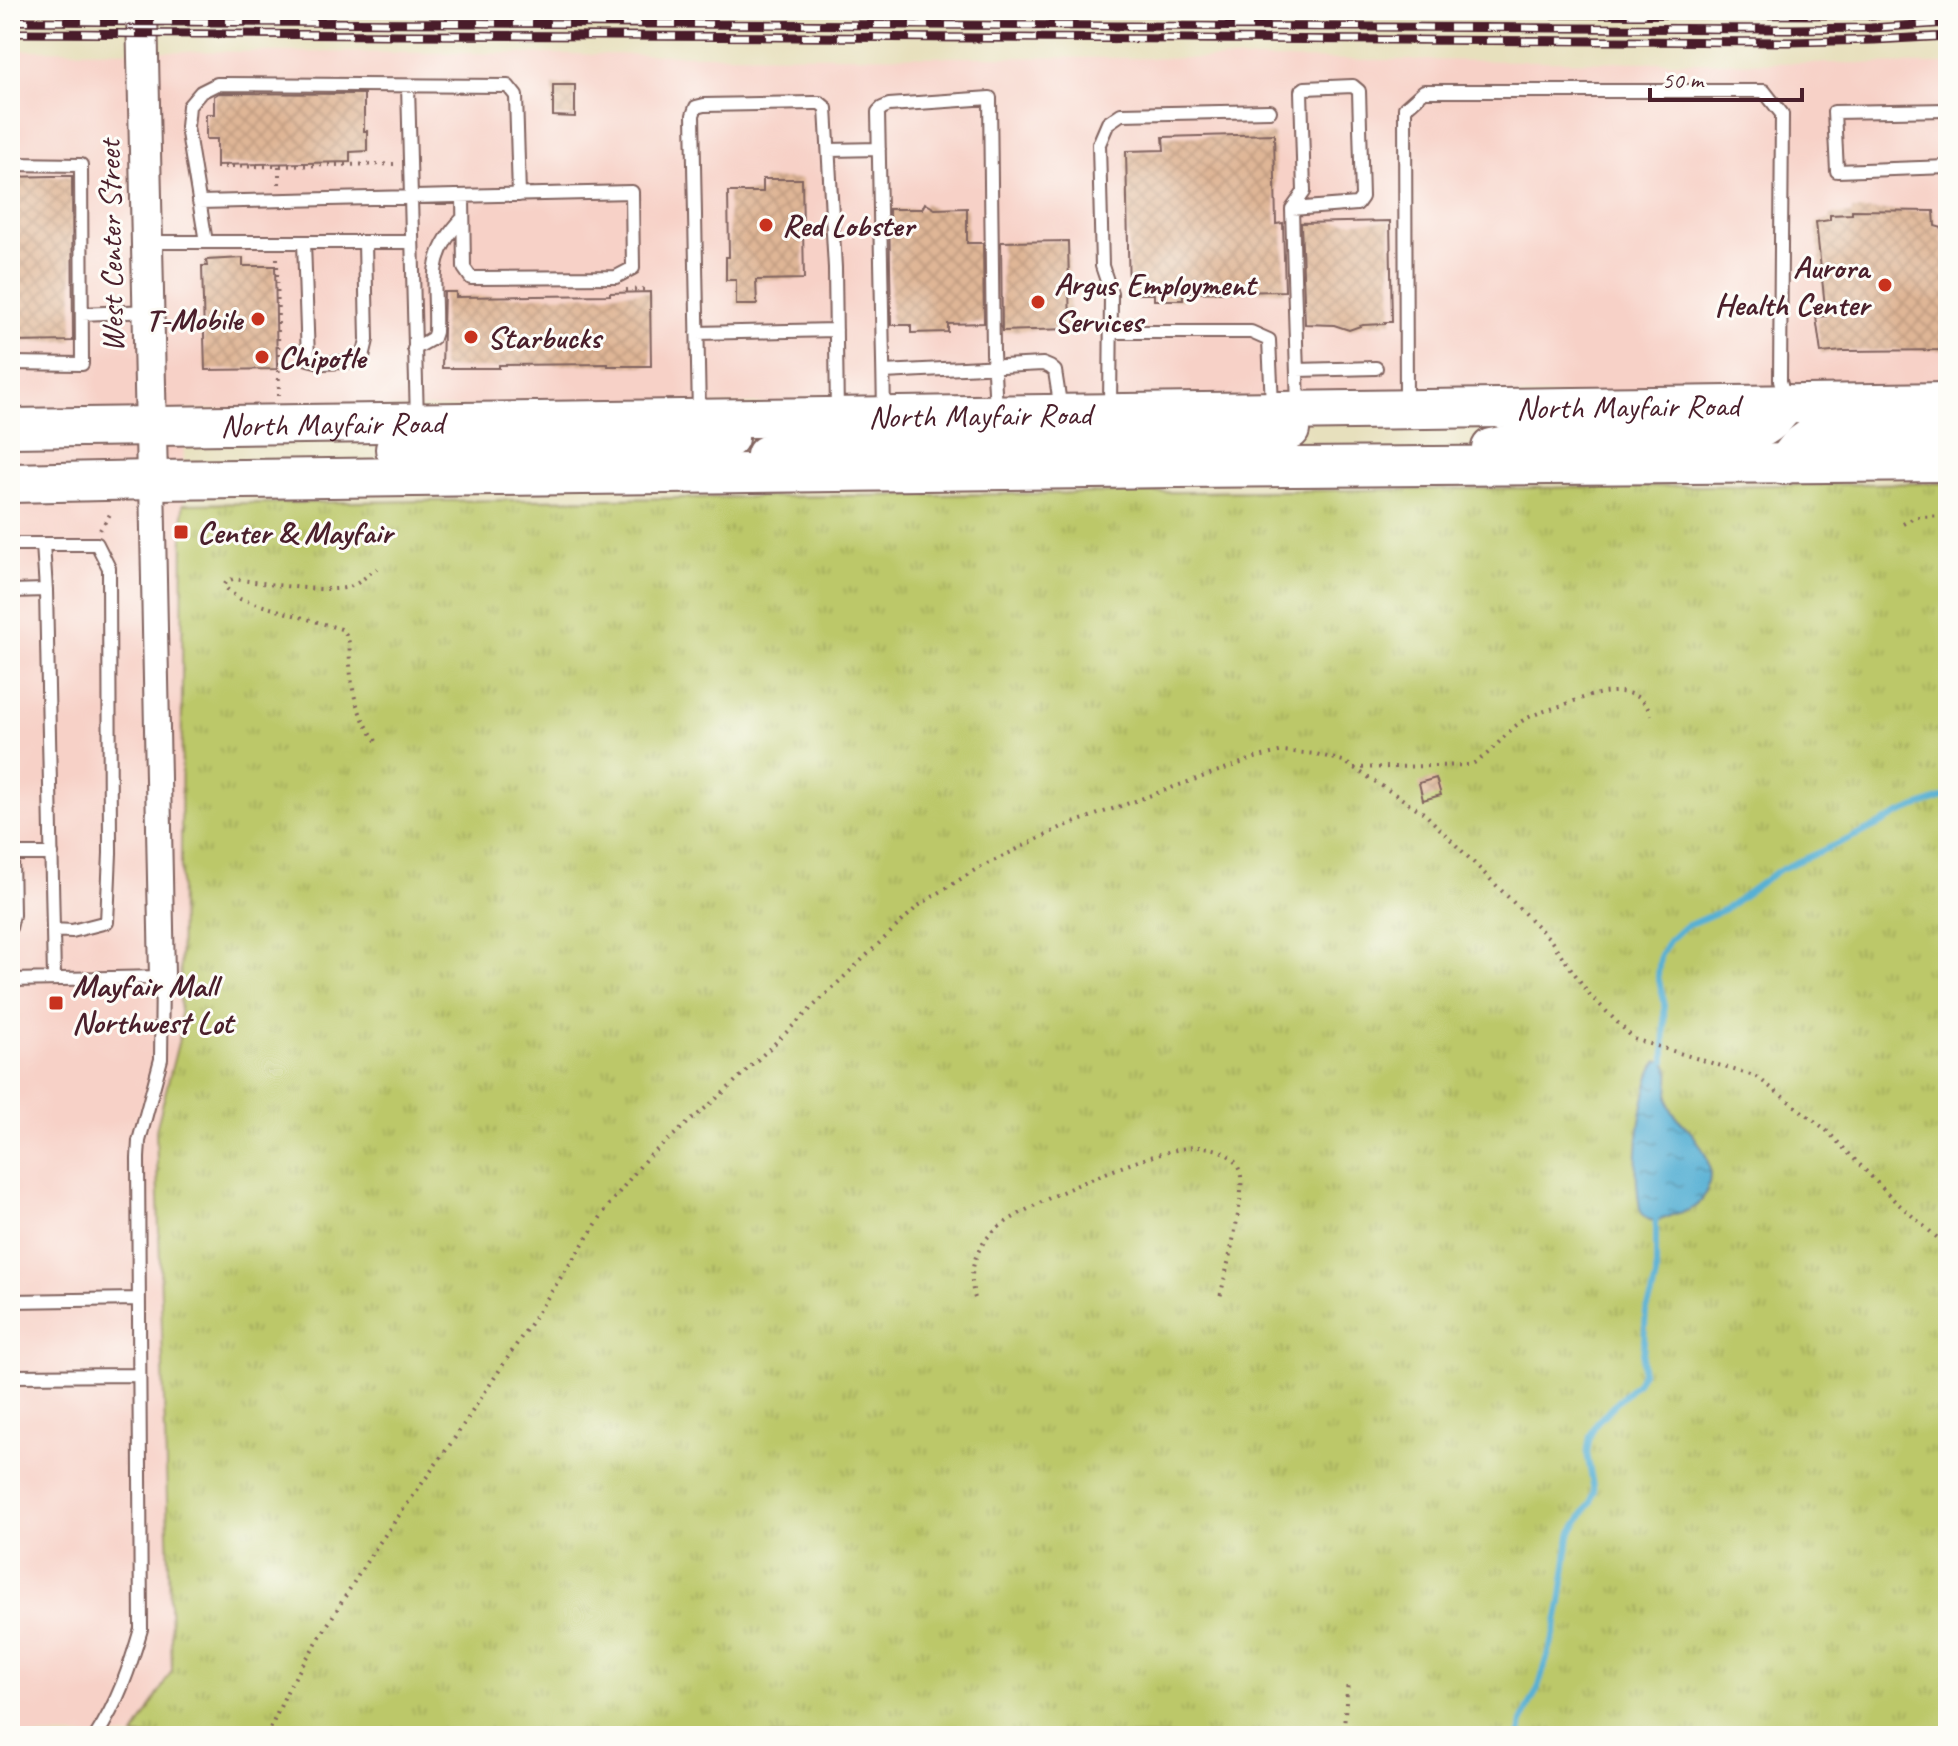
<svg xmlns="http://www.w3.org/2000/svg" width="1958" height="1746" font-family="Caveat,sans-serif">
	<defs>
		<pattern id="grass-tufts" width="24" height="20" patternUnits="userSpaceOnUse" patternTransform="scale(2)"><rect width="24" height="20" fill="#bcc869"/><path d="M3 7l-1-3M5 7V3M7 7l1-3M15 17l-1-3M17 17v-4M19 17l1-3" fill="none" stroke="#a3ab5b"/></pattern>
		<pattern id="water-ripples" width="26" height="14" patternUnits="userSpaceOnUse" patternTransform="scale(2)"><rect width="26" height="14" fill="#57b0d4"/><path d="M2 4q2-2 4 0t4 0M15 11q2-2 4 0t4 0" fill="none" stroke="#4a8fac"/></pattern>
		<pattern id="building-cross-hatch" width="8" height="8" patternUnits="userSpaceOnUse" patternTransform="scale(2)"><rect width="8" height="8" fill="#dfb696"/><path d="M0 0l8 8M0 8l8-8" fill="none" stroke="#c19c81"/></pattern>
	</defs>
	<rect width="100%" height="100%" fill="#fdfcf7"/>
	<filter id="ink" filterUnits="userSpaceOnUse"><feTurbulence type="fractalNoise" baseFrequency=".0125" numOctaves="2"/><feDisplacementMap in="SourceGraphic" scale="16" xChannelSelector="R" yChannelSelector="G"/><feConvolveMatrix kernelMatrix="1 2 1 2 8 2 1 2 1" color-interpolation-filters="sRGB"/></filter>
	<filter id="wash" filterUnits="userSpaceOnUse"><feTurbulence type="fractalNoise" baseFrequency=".006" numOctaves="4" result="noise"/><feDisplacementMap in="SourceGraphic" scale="32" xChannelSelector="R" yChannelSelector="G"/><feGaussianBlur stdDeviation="1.8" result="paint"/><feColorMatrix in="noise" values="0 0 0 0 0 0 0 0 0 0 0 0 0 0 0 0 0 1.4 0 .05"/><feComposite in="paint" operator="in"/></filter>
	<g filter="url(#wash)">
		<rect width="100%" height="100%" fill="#e7e0bd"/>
		<path fill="#f7d1c7" d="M10,50l1938,14v327l-1764,19 -4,625 -21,91 13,544 -38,66h-124z"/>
		<path fill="url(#grass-tufts)" stroke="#83744a" stroke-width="2" d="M1948,483v1253h-1814l38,-66 -16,-540 24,-95 3,-531z"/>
		<path fill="url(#water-ripples)" stroke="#506880" stroke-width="2" d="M1658,1061h7c10,15 -2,33 6,48 5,9 13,15 20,23 12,15 22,32 18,51 -2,8 -6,16 -11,22 -7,6 -15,7 -23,9 -13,6 -29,13 -35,-5 -7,-40 -3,-80 6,-119 3,-11 5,-21 12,-29z"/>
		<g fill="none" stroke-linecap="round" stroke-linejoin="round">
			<path stroke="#57b0d4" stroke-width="6" d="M1665,1061l-1,-60 -6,-25 2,-19 9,-16 15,-14 41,-18 54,-39 85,-38 35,-18 49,-19
				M1520,1736l2,-15 17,-35 16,-54 6,-29 9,-68 21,-33 3,-11 -7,-38 3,-17 7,-14 40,-39 5,-11 4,-60 6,-16 4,-19v-56"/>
		</g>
		<g id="blocks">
			<path fill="url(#building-cross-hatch)" d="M553,85h22v32l-22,-1z
				M219,93l145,1v37h3v20l-17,1v10l-133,3v-26h-11v-25h8v-18z
				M1274,134l2,90 7,-1 2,68 -102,2v7h-29v-6h-25l-3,-143 38,-1 -1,-13z
				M53,176h19l1,165 -63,1v-165z
				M763,179h39l2,100 -48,1 1,25h-21v-25h-10v-23h3l-1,-65h35z
				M925,203l10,6 32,-1v35h16l1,80 -36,1v8l-37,1v-8h-20l-2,-116h33z
				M1852,210l82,1 1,15 7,2 2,25 4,-1v98l-105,1 -22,2 -5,-36 10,-1 -10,-94 14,-2v-5l22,-1z
				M1390,221l2,101h-7v2l-22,1 -14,5 -15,-5 -29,-1 -4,-101z
				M1068,241l2,88 -68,2 -1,-89z
				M243,258v8h32l2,103 -72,1 -3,-104h5l-1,-6z
				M444,292h12v5l154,-2v-2l40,-1 1,74h-43v-2l-109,1v3h-57z
				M1436,778l5,17 -18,5 -4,-17z"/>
		</g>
	</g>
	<g filter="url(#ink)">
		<use href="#blocks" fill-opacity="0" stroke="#81635e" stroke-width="2"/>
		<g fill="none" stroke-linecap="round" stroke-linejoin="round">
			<g stroke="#81635e" stroke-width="16">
				<path id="service" d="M408,86l9,334
					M1948,110l-114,2 3,59 111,-4
					M829,150l50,-1
					M10,164l71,1 1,199 -72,-1
					M199,202c145,-2 289,-7 433,-10l1,76 -17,9 -145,1 -7,-10 -1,-71
					M1292,209l65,-5 5,-7 -3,-106 -6,-5 -48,2 -4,3 3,101 -12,17 6,199
					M147,242h264
					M206,242l-19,-115 2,-21 12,-14 16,-8 291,2 8,10 3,99
					M304,242l4,117 16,4 38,-2 5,-21 -2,-98
					M82,314l67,-3
					M1111,332h140l18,8 3,65
					M697,333l139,-3
					M414,349l19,-11 2,-6c2,-51 -11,-73 28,-114
					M1297,370l79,-2
					M884,372l159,-8 7,3 5,4 6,39
					M1406,407l-1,-299 19,-17h340l18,23 -2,267 6,20
					M884,410l-6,-298 4,-4 7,-3 101,-7 3,255 3,58
					M1110,410l1,-117 -9,-27 -3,-122 9,-21 13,-9 149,-3
					M699,414l-6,-299 3,-8 8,-2 110,-2h6l6,5 9,160 2,146
					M10,544h87l12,24 1,285 -3,69 -35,9 -19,-1 1,49
					M43,544l3,46 7,340
					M10,591l36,-1
					M10,854h42
					M10,928l3,-13 -1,-61
					M10,980l152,-3 -1,82 -22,82 -1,17 3,471c-11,38 -23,73 -45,107
					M10,1301l129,-2
					M10,1376l129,-1"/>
			</g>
			<g stroke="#81635e" stroke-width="28">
				<path id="minor" d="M152,480l10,497"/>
			</g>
			<g stroke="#81635e" stroke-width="34">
				<path id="tertiary" d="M142,10l10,470"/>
			</g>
			<g stroke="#81635e" stroke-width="42">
				<g id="primary">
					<path id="s1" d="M10,428l1938,-26"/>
					<path d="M1491,448l66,-12 187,-1c21,-7 29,-13 42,-31"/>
					<path d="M395,449l266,-1 68,-10"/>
					<path d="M766,455l56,-10 30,-3 104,2c22,-5 30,-9 40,-29"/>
					<path d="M1784,465l15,-19 11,-8 15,-2h64l59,-8"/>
					<path d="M998,470c14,-21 18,-24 44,-29l110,1 75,-2 63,-10"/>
					<path d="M10,483l142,-3 1024,-12 772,-6"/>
				</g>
			</g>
			<path stroke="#81635e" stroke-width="4" stroke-dasharray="2 6" stroke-linecap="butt" d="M279,166v20
				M216,167l178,-3
				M277,258l2,139
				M626,290l23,-1
				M1903,524l13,-7 32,-1
				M100,530l12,-19
				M376,741c-18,-27 -24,-44 -26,-77 -1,-12 2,-27 -9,-35l-101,-30 -10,-7 -6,-6 3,-5 6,-2c25,3 98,16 119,7 9,-4 16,-12 25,-18
				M1354,768l116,-3c21,-9 33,-31 52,-44 13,-8 27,-11 41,-16 27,-10 74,-28 88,10
				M975,1298c-8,-24 0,-50 19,-67 30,-27 168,-87 208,-84 16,1 33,8 38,25 7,19 -15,102 -20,126
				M267,1736l22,-49 83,-134 82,-114 154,-233 37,-46 79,-68 194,-186 57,-36 87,-43 193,-69 28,-7 33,3 27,7 81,52 125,125 41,57 44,44 123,38 68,52 70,72 53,46
				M1343,1736l5,-55"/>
			<use href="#service" stroke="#fff" stroke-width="12"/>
			<use href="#minor" stroke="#fff" stroke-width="24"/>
			<use href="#tertiary" stroke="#fff" stroke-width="30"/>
			<use href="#primary" stroke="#fff" stroke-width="38"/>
			<g stroke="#4a1f2b" stroke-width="9">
				<path id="rail" d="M1376,10l60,4 434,1 78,-5
					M10,21l1780,8 81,-1 77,-5
					M10,33l1780,9 84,-2 74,-4"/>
			</g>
			<use href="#rail" stroke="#fdfcf7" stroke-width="6" stroke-dasharray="18" stroke-linecap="butt"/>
		</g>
	</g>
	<g fill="#c8321e" stroke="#fdfcf7" stroke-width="3">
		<circle cx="766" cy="225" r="8"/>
		<circle cx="1885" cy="285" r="8"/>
		<circle cx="1038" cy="302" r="8"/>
		<circle cx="258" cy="319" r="8"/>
		<circle cx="471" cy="337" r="8"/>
		<circle cx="262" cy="357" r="8"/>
		<rect x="173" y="524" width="16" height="16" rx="4"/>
		<rect x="48" y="995" width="16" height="16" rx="4"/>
	</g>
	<g text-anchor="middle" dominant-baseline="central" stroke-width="6" stroke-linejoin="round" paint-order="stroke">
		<g font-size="32" font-weight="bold" fill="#4a1f2b" stroke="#fdfcf7" text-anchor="start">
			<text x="782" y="225">Red Lobster</text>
			<text x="1869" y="267" text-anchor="end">Aurora<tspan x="1869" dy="37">Health Center</tspan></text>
			<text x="1054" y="284">Argus Employment<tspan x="1054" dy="37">Services</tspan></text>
			<text x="242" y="319" text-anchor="end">T-Mobile</text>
			<text x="487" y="337">Starbucks</text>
			<text x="278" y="357">Chipotle</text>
			<text x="197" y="532">Center &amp; Mayfair</text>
			<text x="72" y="985">Mayfair Mall<tspan x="72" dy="37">Northwest Lot</tspan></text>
		</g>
		<g font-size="32" fill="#4a1f2b" stroke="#fdfcf7">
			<text transform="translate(111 246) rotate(-91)">West Center Street</text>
			<text stroke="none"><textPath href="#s1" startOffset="1618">North Mayfair Road</textPath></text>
			<text stroke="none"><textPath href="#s1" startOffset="970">North Mayfair Road</textPath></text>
			<text stroke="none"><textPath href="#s1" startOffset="322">North Mayfair Road</textPath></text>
		</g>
	</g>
	<rect width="1958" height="1746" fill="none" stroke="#fdfcf7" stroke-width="40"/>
	<path d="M1650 88v12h152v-12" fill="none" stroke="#4a1f2b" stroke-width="4"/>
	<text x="1662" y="88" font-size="24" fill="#4a1f2b" stroke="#fdfcf7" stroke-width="6" paint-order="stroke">50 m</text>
</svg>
